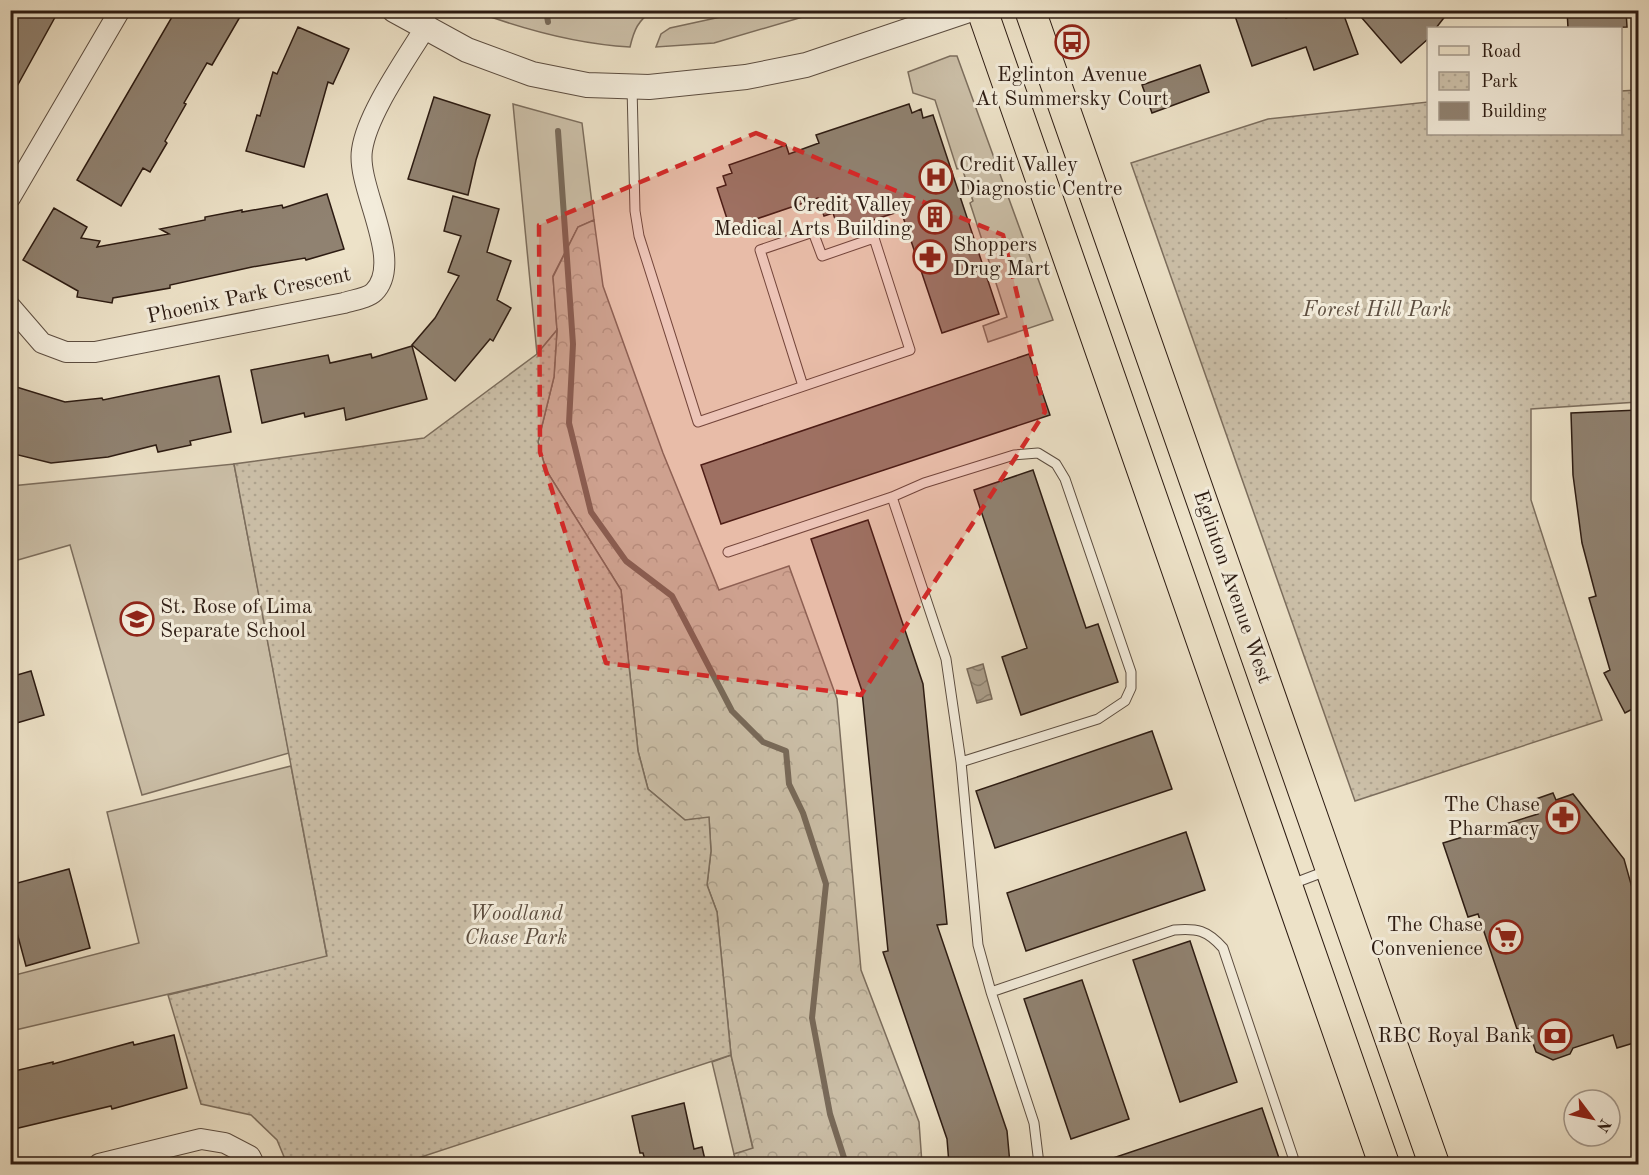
<svg xmlns="http://www.w3.org/2000/svg" width="1649" height="1175" font-family="'Old Standard TT',serif">
	<defs>
		<pattern id="forest-crowns" width="20" height="18" patternUnits="userSpaceOnUse" patternTransform="scale(1.5)"><rect width="20" height="18" fill="#ccc0a9"/><path d="M2 6a3 3 0 1 1 6 0M12 15a3 3 0 1 1 6 0" fill="none" stroke="#afa490"/></pattern>
		<pattern id="park-dots" width="8" height="8" patternUnits="userSpaceOnUse" patternTransform="scale(1.5)"><rect width="8" height="8" fill="#ccc0a9"/><path d="M2 2h.1M6 6h.1" fill="none" stroke="#afa490" stroke-width="1.8" stroke-linecap="round"/></pattern>
		<pattern id="water-waves" width="16" height="10" patternUnits="userSpaceOnUse" patternTransform="scale(1.5)"><rect width="16" height="10" fill="#ab9e8a"/><path d="M0 5q4-4 8 0t8 0" fill="none" stroke="#8b806f"/></pattern>
	</defs>
	<rect width="100%" height="100%" fill="#ede2c8"/>
	<filter id="stains"><feTurbulence type="fractalNoise" baseFrequency=".00333" numOctaves="4"/><feColorMatrix values="0 0 0 0 .2 0 0 0 0 .09 0 0 0 0 .02 0 0 0 .5 -.17"/></filter>
	<radialGradient id="worn" r=".72"><stop offset=".6" stop-color="#630" stop-opacity="0"/><stop offset="1" stop-color="#630" stop-opacity=".3"/></radialGradient>
	<path fill="#ccc0a9" stroke="#7c6e5e" stroke-width="1.5" d="M474,11l179,-1v1c-15,9 -19,19 -23,36 -54,-3 -105,-17 -156,-36z
		M748,11h75l-109,32 -58,4 5,-13 9,-6z
		M950,56h7l96,264 -65,22 -5,-16 24,-9 -37,-114 3,-2 -11,-33 -5,1 -22,-69 -22,-7 -5,-21z
		M513,104l69,19 12,97 -16,7 -25,49 4,54 -20,24z
		M234,464l55,289 -147,42 -72,-250 -59,17v-76z
		M291,766l36,191 -316,74v-55l128,-33 -32,-131z
		M731,1055l22,94 -19,5 -22,-92z"/>
	<path fill="url(#forest-crowns)" stroke="#7c6e5e" stroke-width="1.5" d="M594,220l9,66 60,167 56,137 70,-24 48,133 24,271 58,152 3,42h-186l-2,-10 19,-6 -22,-93 -14,-143 -10,-27 4,-34 -2,-33 -24,2 -37,-31 -10,-38 -17,-161 -75,-120 -8,-28 16,-65 3,-47 -4,-53 25,-50z"/>
	<path fill="url(#park-dots)" stroke="#7c6e5e" stroke-width="1.5" d="M1638,90v312l-107,7v91l71,220 -247,81 -224,-638 137,-44 160,-17v32h192l1,-43z
		M557,330l-3,47 -16,65 8,28 75,120 17,161 10,38 37,31 24,-3 2,34 -4,34 10,27 14,143 -331,109h-113l-10,-24 -26,-25 -50,-11 -33,-109 159,-39 -93,-492 190,-26 113,-84z"/>
	<path fill="url(#water-waves)" stroke="#786a5a" stroke-width="1.5" d="M983,664l9,35 -15,4 -10,-34z"/>
	<g fill="none" stroke-linecap="round" stroke-linejoin="round">
		<path stroke="#786a5a" stroke-width="6" d="M546,10l2,12
			M558,131l15,213 -4,79 22,89 35,49 46,35 60,115 31,31 23,9 3,33 14,29 23,71 -14,134 18,96 16,50"/>
	</g>
	<path fill="#908271" stroke="#2c1b12" stroke-width="1.5" d="M10,10h49l-49,89z
		M176,10h68l-32,55 -5,-2 -23,40 2,1 -21,37 2,2 -17,29 -7,-4 -22,38 -44,-26z
		M1233,10h50l3,8 20,-8h36l16,44 -44,16 -8,-23 -54,19z
		M1355,10h95l-14,18h-8v11l-27,24z
		M1567,10h59l1,17 -59,1z
		M298,27l51,22 -16,35 -5,-2 -24,85 -58,-16 11,-36 3,1 13,-44 4,2z
		M1200,65l9,27 -57,21 -10,-28z
		M434,97l56,18 -14,45 -8,35 -60,-16z
		M909,104l3,9 9,-4 2,9 10,-3 66,199 -57,19 -41,-122 -53,17 -3,-9 -9,3 -3,-9 -9,3 -6,-18 -88,30 -13,-40 9,-3 -3,-9 9,-3 -3,-8 57,-20 3,9 30,-11 -3,-8z
		M327,194l17,55 -38,11 -1,-2 -53,9 -82,18v3l-57,10 -1,5 -35,-6 1,-6 -55,-31 31,-52 33,19 -6,11 19,3 -3,6 72,-13 -9,-5 45,-9v-3l37,-7v2l40,-7 1,3z
		M453,196l46,13 -12,43 24,9 -14,39 14,8 -18,33 -3,-2 -35,42 -43,-36 23,-27 24,-42 -11,-4 13,-36 -17,-5z
		M412,346l15,53 -81,21 -2,-12 -39,9 -1,-4 -42,10 -11,-53 77,-15 2,8 41,-9 1,4z
		M1029,354l21,61 -329,109 -20,-59z
		M219,376l12,56 -41,9 1,4 -33,7 -2,-7 -48,12 -57,6 -41,-10v-68l55,17 37,-4 1,2z
		M1638,410v296l-13,7 -21,-40 6,-3 -21,-72 7,-2 -14,-53 -9,-68 -2,-62z
		M1033,470l53,158 12,-4 20,58 -97,33 -19,-58 25,-9 -53,-158z
		M868,520l55,164 24,240 -10,1 70,206 3,33h-61l-2,-25 -64,-187 5,-1 -26,-260 -51,-152z
		M31,671l13,44 -34,10v-48z
		M1152,731l20,58 -177,59 -19,-57z
		M1553,793l3,7 17,-6 51,65 14,50v115l-6,3 5,15 -20,6 -4,-13 -40,13 -3,6 -17,6 -17,-8 -9,-26 -10,3 -39,-115 -10,3 -25,-74 95,-29 -5,-14z
		M1186,832l19,58 -179,61 -19,-58z
		M69,869l21,79 -64,18 -16,-59v-22z
		M1190,941l47,141 -57,20 -47,-142z
		M1082,980l47,139 -58,20 -47,-140z
		M174,1035l13,53 -75,21 -1,-3 -101,24v-58l43,-10v2l80,-22 1,3z
		M684,1103l10,46 8,-2 4,17h-60l-3,-11h-3l-8,-37z
		M1262,1108l19,56h-177v-3z"/>
	<g fill="none" stroke-linecap="round" stroke-linejoin="round">
		<g stroke="#5c4d40" stroke-width="11">
			<path id="service" d="M425,27l10,-17
				M632,87l3,124 4,25 59,186 212,-72 -36,-112 -52,18 -9,-24 -53,18 43,136
				M892,497l54,162 15,103 17,183 13,47 43,131 5,41
				M728,552l164,-55 32,-14 90,-28 24,-2 18,11 9,15 66,193v16l-6,13 -27,18 -137,43
				M1292,884l34,-13
				M991,992l183,-62c23,-2 33,0 49,18l70,209 1,7"/>
		</g>
		<g stroke="#5c4d40" stroke-width="22">
			<path id="minor" d="M10,198l110,-188
				M10,306l32,37 24,9h29l249,-49c9,-3 24,-5 30,-11 31,-31 -18,-104 -12,-142 5,-36 43,-89 63,-122
				M99,1164l102,-25 24,4 25,13 4,8"/>
		</g>
		<g stroke="#5c4d40" stroke-width="26">
			<path id="tertiary" d="M394,10l73,40 65,24 55,11 62,2 97,-10 60,-12 163,-55"/>
		</g>
		<g stroke="#2c1b12" stroke-width="32">
			<path id="primary" d="M982,10l402,1154
				M1030,10l404,1154"/>
		</g>
		<use href="#service" stroke="#f3ecdb" stroke-width="9"/>
		<use href="#minor" stroke="#f3ecdb" stroke-width="20"/>
		<use href="#tertiary" stroke="#f3ecdb" stroke-width="24"/>
		<use href="#primary" stroke="#ede2c8" stroke-width="30"/>
	</g>
	<path fill="#d62828" fill-opacity="0.2" stroke="#d62828" stroke-width="4.5" stroke-dasharray="12 8" stroke-linejoin="round" d="M756,133l247,102 42,177 -184,283 -255,-32 -66,-211 -1,-227z"/>
	<defs>
		<g id="bus-ring" transform="scale(1.725)"><circle r="9.5" fill="#f3ecdb" stroke="#8f2418" stroke-width="1.5"/><path d="M-5-6H5V4H4V6H2V4H-2V6H-4V4H-5ZM-3.5-4V0h7V-4ZM-3.5 1.2v1.5H-2V1.2ZM2 1.2v1.5H3.5V1.2Z" fill="#8f2418"/></g>
		<g id="hospital-ring" transform="scale(1.725)"><circle r="9.5" fill="#f3ecdb" stroke="#8f2418" stroke-width="1.5"/><path d="M-5-5h3v3.5h4V-5h3V5h-3V1.5h-4V5h-3Z" fill="#8f2418"/></g>
		<g id="building-ring" transform="scale(1.725)"><circle r="9.5" fill="#f3ecdb" stroke="#8f2418" stroke-width="1.5"/><path d="M-4-6H4V6H1V3H-1V6H-4ZM-2.5-4.3h1.7v1.8h-1.7ZM.8-4.3h1.7v1.8H.8ZM-2.5-1h1.7V.8h-1.7ZM.8-1h1.7V.8H.8Z" fill="#8f2418"/></g>
		<g id="pharmacy-ring" transform="scale(1.725)"><circle r="9.5" fill="#f3ecdb" stroke="#8f2418" stroke-width="1.5"/><path d="M-2-6h4v4h4v4h-4v4h-4v-4h-4v-4h4Z" fill="#8f2418"/></g>
		<g id="school-ring" transform="scale(1.725)"><circle r="9.5" fill="#f3ecdb" stroke="#8f2418" stroke-width="1.5"/><path d="M0-5L7-2L0 1L-7-2ZM-4 1L0 2.5L4 1V4Q0 6-4 4Z" fill="#8f2418"/></g>
		<g id="supermarket-ring" transform="scale(1.725)"><circle r="9.5" fill="#f3ecdb" stroke="#8f2418" stroke-width="1.5"/><path d="M-6-5.5h2.5l.6 2H6L4.5 2H-2.5L-4.4-4H-6ZM-1.5 3.2a1.3 1.3 0 1 0 .1 0ZM3 3.2a1.3 1.3 0 1 0 .1 0Z" fill="#8f2418"/></g>
		<g id="bank-ring" transform="scale(1.725)"><circle r="9.5" fill="#f3ecdb" stroke="#8f2418" stroke-width="1.5"/><path d="M-6-4H6V4H-6ZM0-2.3a2.3 2.3 0 1 0 0 4.6a2.3 2.3 0 1 0 0-4.6Z" fill="#8f2418"/></g>
	</defs>
	<g fill-rule="evenodd">
		<use href="#bus-ring" x="1072" y="42"/>
		<use href="#hospital-ring" x="936" y="177"/>
		<use href="#building-ring" x="935" y="217"/>
		<use href="#pharmacy-ring" x="930" y="257"/>
		<use href="#school-ring" x="137" y="619"/>
		<use href="#pharmacy-ring" x="1563" y="817"/>
		<use href="#supermarket-ring" x="1506" y="937"/>
		<use href="#bank-ring" x="1555" y="1036"/>
	</g>
	<g text-anchor="middle" dominant-baseline="central" stroke-width="6" stroke-linejoin="round" paint-order="stroke">
		<g font-size="21" fill="#2c1b12" stroke="#f3ecdb" text-anchor="end">
			<text x="1072" y="75" text-anchor="middle">Eglinton Avenue<tspan x="1072" dy="24">At Summersky Court</tspan></text>
			<text x="959" y="165" text-anchor="start">Credit Valley<tspan x="959" dy="24">Diagnostic Centre</tspan></text>
			<text x="912" y="205">Credit Valley<tspan x="912" dy="24">Medical Arts Building</tspan></text>
			<text x="953" y="245" text-anchor="start">Shoppers<tspan x="953" dy="24">Drug Mart</tspan></text>
			<text x="160" y="607" text-anchor="start">St. Rose of Lima<tspan x="160" dy="24">Separate School</tspan></text>
			<text x="1540" y="805">The Chase<tspan x="1540" dy="24">Pharmacy</tspan></text>
			<text x="1483" y="925">The Chase<tspan x="1483" dy="24">Convenience</tspan></text>
			<text x="1532" y="1036">RBC Royal Bank</text>
		</g>
		<g font-size="21" fill="#2c1b12" stroke="#f3ecdb">
			<text transform="translate(249 296) rotate(-12)">Phoenix Park Crescent</text>
			<text transform="translate(1232 587) rotate(71)">Eglinton Avenue West</text>
		</g>
		<g font-size="21" font-style="italic" fill="#5c4d3f" stroke="#f3ecdb">
			<text x="1377" y="310">Forest Hill Park</text>
			<text x="516" y="914">Woodland<tspan x="516" dy="24">Chase Park</tspan></text>
		</g>
	</g>
	<rect width="1649" height="1175" fill="none" stroke="#ede2c8" stroke-width="36"/>
	<rect x="12" y="12" width="1625" height="1151" fill="none" stroke="#2c1b12" stroke-width="3"/>
	<rect x="18" y="18" width="1613" height="1139" fill="none" stroke="#2c1b12" stroke-width="1.5"/>
	<rect x="1427" y="27" width="195" height="108" fill="#f3ecdb" stroke="#a3988b" stroke-width="1.5"/>
	<rect x="1439" y="46" width="30" height="9" fill="#ede2c8" stroke="#a3988b" stroke-width="1.5"/>
	<text x="1481" y="57" font-size="18" fill="#2c1b12">Road</text>
	<rect x="1439" y="72" width="30" height="18" fill="url(#park-dots)" stroke="#a3988b" stroke-width="1.5"/>
	<text x="1481" y="87" font-size="18" fill="#2c1b12">Park</text>
	<rect x="1439" y="102" width="30" height="18" fill="#908271" stroke="#a3988b" stroke-width="1.5"/>
	<text x="1481" y="117" font-size="18" fill="#2c1b12">Building</text>
	<g transform="translate(1592 1118) rotate(122)"><circle r="28" fill="#f3ecdb" stroke="#a3988b" stroke-width="1.5"/>
	<path d="M0-4.5L10 22L0 15L-10 22Z" fill="#8f2418"/>
	<text y="-9" font-size="16" font-weight="bold" text-anchor="middle" fill="#2c1b12">N</text>
	</g>
	<rect width="100%" height="100%" filter="url(#stains)"/>
	<rect width="100%" height="100%" fill="url(#worn)"/>
</svg>
